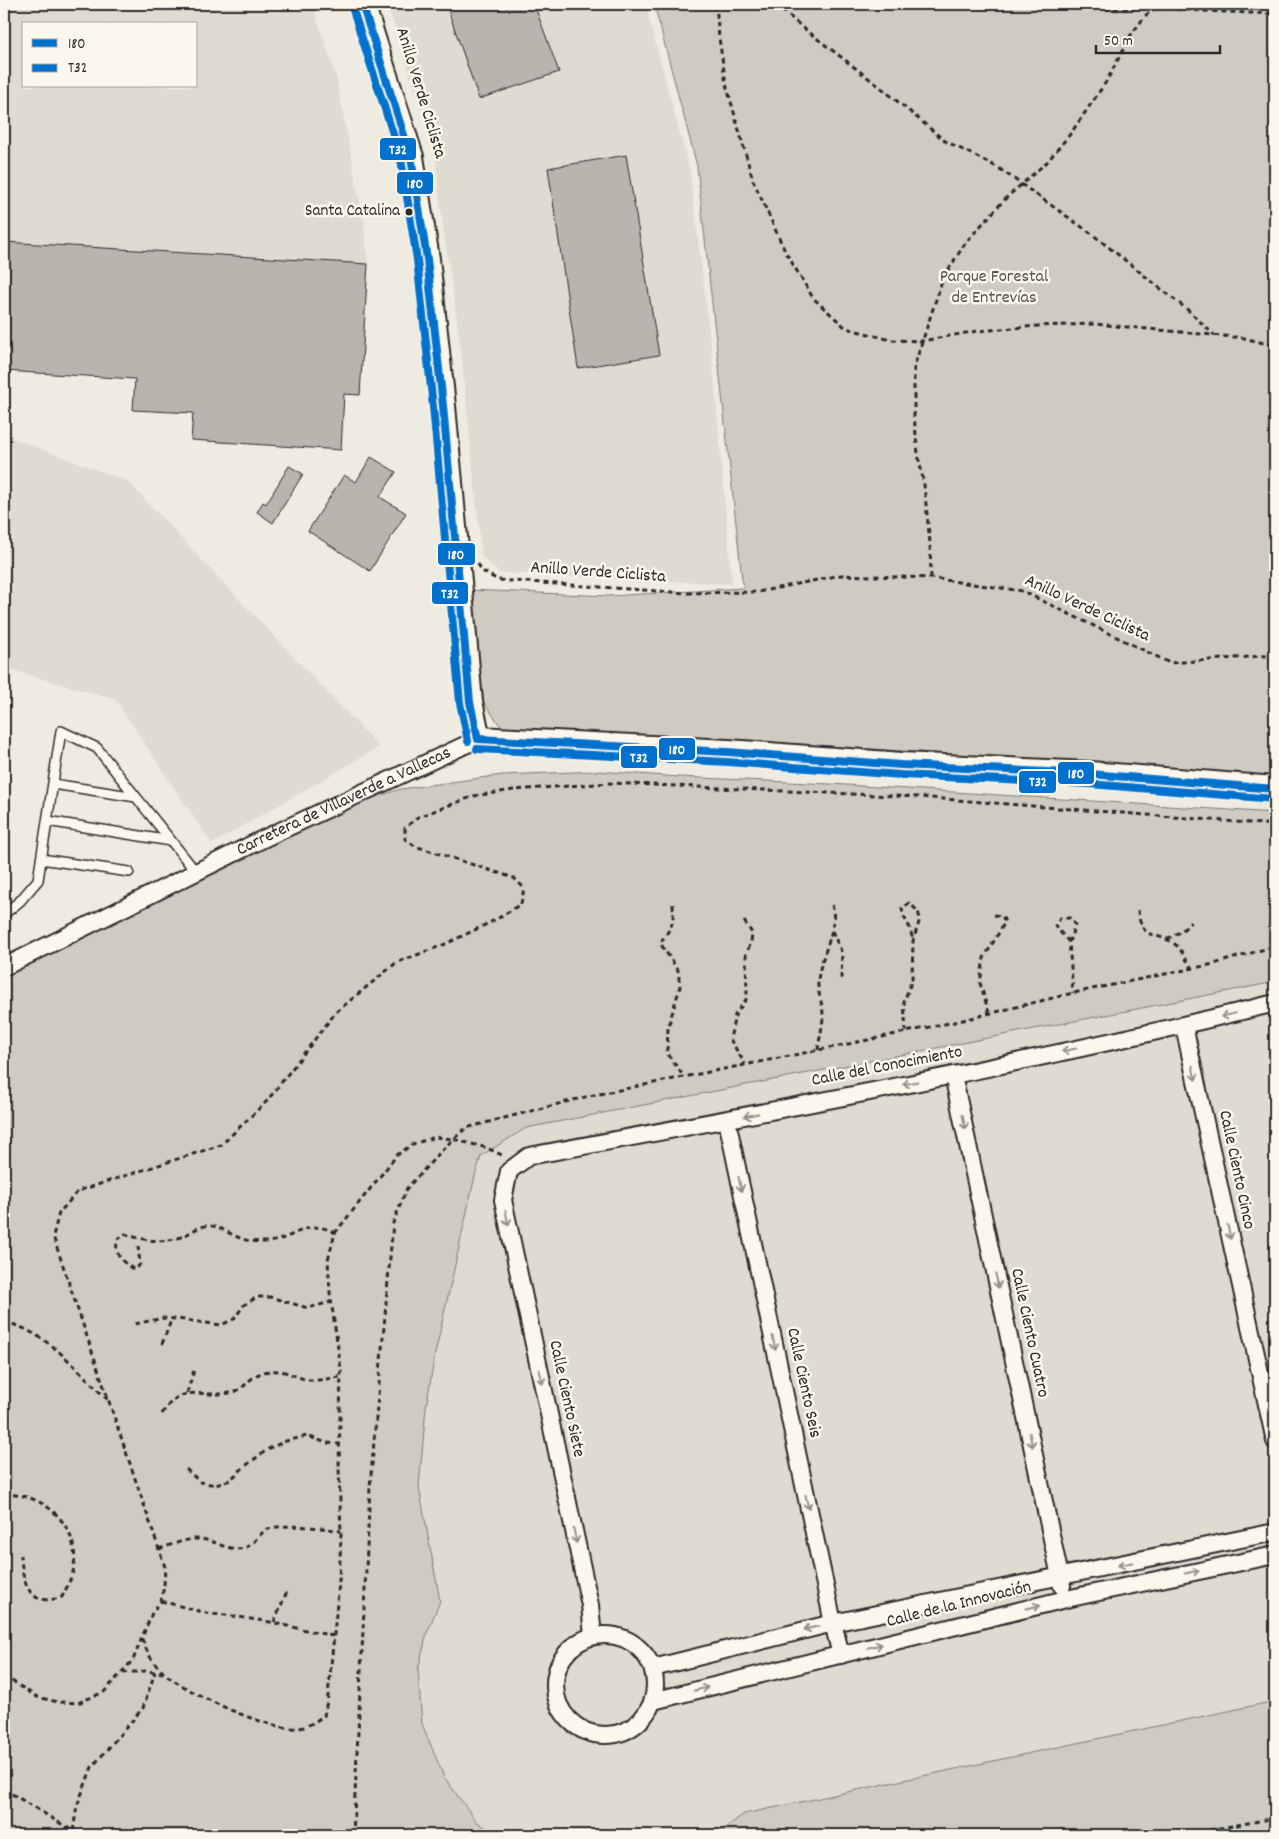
<svg xmlns="http://www.w3.org/2000/svg" width="1279" height="1839" font-family="Dekko,sans-serif">
	<rect width="100%" height="100%" fill="#eeebe0"/>
	<filter id="ink" filterUnits="userSpaceOnUse"><feTurbulence type="fractalNoise" baseFrequency=".02" numOctaves="2"/><feDisplacementMap in="SourceGraphic" scale="10" xChannelSelector="R" yChannelSelector="G"/><feConvolveMatrix kernelMatrix="1 2 1 2 8 2 1 2 1" color-interpolation-filters="sRGB"/></filter>
	<g filter="url(#ink)">
		<path fill="#dedbd1" fill-rule="evenodd" d="M4,4h308l24,72 28,148 4,40 -364,-22zM24,24h172v62h-172z
			M387,4h258l45,168 22,182 20,230 -232,-11 -18,-16 -22,-216 -19,-130 -6,-61z
			M9,437l118,44 252,266 -167,97 -97,-145 -111,-31v-230z
			M1275,982v719l-531,113 -29,21h-218l-20,-13 -33,-45 -22,-53 -4,-55 9,-36 13,-32 -21,-114 7,-80 9,-53 40,-178 6,-20 45,-28z"/>
		<path fill="#cecbc2" stroke="#7c7b76" d="M654,4h621v772l-581,-39 -192,-9 -18,-25 -14,-113 139,6 134,-8 -46,-422z
			M597,771l82,6 152,7 444,29v169l-749,146 -45,28 -6,20 -40,178 -9,53 -7,80 21,114 -13,32 -9,37 4,54 22,53 33,45 20,13h-493v-860l15,-9 334,-162 48,-15 101,-14z
			M1275,1701v134h-560l29,-21z"/>
		<path fill="#b8b5ae" stroke="#2b2b2b" d="M446,4h88l25,68 -80,27z
			M626,155l33,200 -81,13 -30,-200z
			M4,242l364,22 -8,131 -16,-1 -3,56 -150,-10 2,-27 -60,-3 2,-31 -131,-8z
			M371,457l25,15 -16,25 26,16 -36,58 -62,-40 36,-56 12,7z
			M289,466l14,8 -30,49 -16,-11 6,-10 3,2z"/>
		<g fill="none" stroke-linecap="round" stroke-linejoin="round">
			<g stroke="#2b2b2b" stroke-width="12">
				<path id="lane" d="M53,784l83,13
					M47,821l124,20
					M41,859l88,13
					M4,914l16,-13 18,-21 23,-149 36,17 99,124"/>
			</g>
			<g stroke="#2b2b2b" stroke-width="20">
				<g id="street">
					<path id="s1" d="M4,967l261,-129 213,-99"/>
					<path d="M1184,1026l91,415"/>
					<path d="M953,1075l109,511"/>
					<path d="M727,1120l106,503 8,32"/>
					<circle cx="605" cy="1685" r="50"/>
					<path d="M593,1636l-3,-31 -87,-405 6,-29 20,-15c250,-46 500,-92 746,-153"/>
					<path d="M653,1668l180,-45 442,-91"/>
					<path d="M653,1701l413,-102 209,-44"/>
				</g>
			</g>
			<g stroke="#2b2b2b" stroke-width="28">
				<path id="secondary" d="M362,4l49,153 16,102 16,147 27,296 8,37 250,13 173,13 189,9 185,15"/>
			</g>
			<path stroke="#2b2b2b" stroke-width="3" stroke-dasharray="5 4" stroke-linecap="butt" d="M716,4l3,34 7,46 27,96 32,71 28,47 33,30 45,12 31,1 55,-10 61,-5 57,-2 149,14 31,8
				M775,4l27,23 82,63 61,51 52,26 95,67 97,77 25,24
				M1042,4l26,4 54,1 34,-2 47,4 72,3
				M478,564l4,7 16,9 188,13 72,-1 83,-17 90,3 91,13 148,72 105,-8
				M931,578l-1,-35 -6,-58 -6,-31 -4,-38v-49l29,-89 23,-36 40,-44 41,-36 24,-29 35,-51 25,-47 14,-19 14,-12
				M673,904c1,20 -1,23 -13,39l18,27 2,17 -12,40 -1,26 17,24
				M1138,910c3,33 19,20 38,35 6,5 11,17 16,23
				M744,921l8,12 -1,9 -5,12 1,44 -12,17 -5,24 15,25
				M832,931l10,22 -1,26
				M1167,939l15,-8 9,-9
				M1069,942l-14,-16 5,-8h10l5,7 -6,17 4,51
				M989,1013l-9,-30 4,-25 21,-36 -3,-6 -8,-1
				M906,1032l-2,-30 8,-23 1,-38 7,-22 -2,-8 -9,-8 -7,5 1,7 7,13 3,13
				M818,1050c1,-11 5,-23 5,-35 0,-11 -6,-23 -5,-34 2,-25 21,-52 14,-76
				M138,1246l2,18 -2,3 -5,2c-12,-8 -18,-14 -16,-29l8,-6c19,6 36,10 56,3 8,-3 14,-9 24,-11 12,-2 24,8 35,12 7,3 16,4 23,4 28,1 44,-26 72,-9
				M4,1322c43,9 74,49 105,79
				M135,1324l28,-6 14,1 44,6 13,-6 10,-14 13,-8h13l38,11 23,-6
				M162,1344l10,-26
				M187,1393l7,-23
				M162,1414c20,-34 44,-14 72,-22 13,-4 15,-18 35,-21 19,-2 25,7 41,9 9,1 21,-2 30,-3
				M186,1469l14,13 16,3 14,-5 14,-13 24,-18 18,-8 21,-5 20,7 12,1
				M4,1495c41,-4 79,34 69,77 -3,9 -7,17 -11,25 -34,12 -40,-16 -41,-42
				M159,1549c12,-4 28,-11 41,-10 16,1 27,13 44,9 10,-3 15,-15 24,-19 16,-6 56,-1 73,2
				M161,1601l49,13 16,1 44,7 63,14
				M274,1622l14,-33
				M142,1639c5,13 10,23 20,32 20,20 115,65 142,56 7,-2 14,-8 20,-11l4,-20 11,-113 2,-48 -2,-67 2,-99 -11,-76 -2,-33 7,-27 62,-78 16,-11 22,-7 18,2 34,9 17,8
				M123,1673l22,-2 18,2
				M4,1676l33,21 21,5 20,1 26,-11 29,-32 19,-47 9,-12 3,-15 1,-19 -112,-331 6,-23 19,-22 143,-46 46,-44 69,-89 60,-49 52,-20 49,-24 24,-15 3,-16 -10,-10 -99,-32 -10,-7v-11l13,-11 56,-21 40,-6 95,-7 309,14 357,28
				M4,1789l69,42 16,4
				M73,1831l4,-25 15,-39 51,-59 12,-36
				M353,1835l17,-348 23,-264 14,-35 39,-42 20,-18 123,-32 245,-49 125,-26 114,-28 141,-29 61,-18
				M1183,1835l92,-17"/>
			<use href="#lane" stroke="#fbf7ec" stroke-width="9"/>
			<use href="#street" stroke="#fbf7ec" stroke-width="16"/>
			<use href="#secondary" stroke="#fbf7ec" stroke-width="24"/>
			<g stroke="#fbf7ec" stroke-width="11">
				<path id="bus-1" d="M362,4l49,153 16,102 16,147 27,296 8,37
					M478,739l250,13 173,13 189,9 185,15"/>
			</g>
			<g stroke="#fbf7ec" stroke-width="11">
				<path id="bus-2" d="M352,7l49,152 16,101 16,147 27,296 8,38
					M477,749l250,13 174,13 188,9 185,15"/>
			</g>
			<use href="#bus-1" stroke="#0072ce" stroke-width="8"/>
			<use href="#bus-2" stroke="#0072ce" stroke-width="8"/>
		</g>
		<defs><path id="oneway-shaft" d="M-6 0H5M1.5-3L5.5 0L1.5 3" fill="none" stroke-width="1.6" stroke-linecap="round" stroke-linejoin="round" transform="scale(1.25)"/></defs>
		<g stroke="#93918c">
			<use href="#oneway-shaft" transform="translate(1228 1015) rotate(166)"/>
			<use href="#oneway-shaft" transform="translate(1069 1050) rotate(168)"/>
			<use href="#oneway-shaft" transform="translate(1194 1073) rotate(78)"/>
			<use href="#oneway-shaft" transform="translate(910 1083) rotate(169)"/>
			<use href="#oneway-shaft" transform="translate(751 1115) rotate(169)"/>
			<use href="#oneway-shaft" transform="translate(964 1122) rotate(78)"/>
			<use href="#oneway-shaft" transform="translate(740 1184) rotate(78)"/>
			<use href="#oneway-shaft" transform="translate(507 1218) rotate(78)"/>
			<use href="#oneway-shaft" transform="translate(1229 1232) rotate(78)"/>
			<use href="#oneway-shaft" transform="translate(997 1281) rotate(78)"/>
			<use href="#oneway-shaft" transform="translate(774 1343) rotate(78)"/>
			<use href="#oneway-shaft" transform="translate(541 1377) rotate(78)"/>
			<use href="#oneway-shaft" transform="translate(1031 1440) rotate(78)"/>
			<use href="#oneway-shaft" transform="translate(807 1502) rotate(78)"/>
			<use href="#oneway-shaft" transform="translate(575 1536) rotate(78)"/>
			<use href="#oneway-shaft" transform="translate(1125 1564) rotate(168)"/>
			<use href="#oneway-shaft" transform="translate(1192 1572) rotate(-12)"/>
			<use href="#oneway-shaft" transform="translate(1033 1607) rotate(-14)"/>
			<use href="#oneway-shaft" transform="translate(811 1628) rotate(166)"/>
			<use href="#oneway-shaft" transform="translate(875 1646) rotate(-14)"/>
			<use href="#oneway-shaft" transform="translate(701 1689) rotate(-14)"/>
		</g>
	</g>
	<circle fill="#2b2b2b" stroke="#fbf7ec" stroke-width="2" cx="409" cy="212" r="4.5"/>
	<g text-anchor="middle" dominant-baseline="central" stroke-width="5" stroke-linejoin="round" paint-order="stroke">
		<g font-size="17" fill="#2b2b2b" stroke="#fbf7ec" text-anchor="end">
			<text x="400" y="212">Santa Catalina</text>
		</g>
		<g font-size="18" fill="#2b2b2b" stroke="#fbf7ec">
			<text transform="translate(420 93) rotate(73)">Anillo Verde Ciclista</text>
			<text transform="translate(598 573) rotate(4)">Anillo Verde Ciclista</text>
			<text transform="translate(1087 609) rotate(25)">Anillo Verde Ciclista</text>
			<text stroke="none"><textPath href="#s1" startOffset="378">Carretera de Villaverde a Vallecas</textPath></text>
			<text transform="translate(887 1067) rotate(-11)">Calle del Conocimiento</text>
			<text transform="translate(1236 1170) rotate(78)">Calle Ciento Cinco</text>
			<text transform="translate(1029 1333) rotate(78)">Calle Ciento Cuatro</text>
			<text transform="translate(803 1383) rotate(78)">Calle Ciento Seis</text>
			<text transform="translate(566 1399) rotate(78)">Calle Ciento Siete</text>
			<text transform="translate(959 1605) rotate(-14)">Calle de la Innovación</text>
		</g>
		<g font-size="18" fill="#545351" stroke="#fbf7ec">
			<text x="994" y="277">Parque Forestal<tspan x="994" dy="21">de Entrevías</tspan></text>
		</g>
	</g>
	<g stroke="#fbf7ec" stroke-width="2">
		<rect x="379" y="137" width="38" height="24" rx="5" fill="#0072ce"/>
		<rect x="396" y="171" width="38" height="24" rx="5" fill="#0072ce"/>
		<rect x="437" y="542" width="39" height="24" rx="5" fill="#0072ce"/>
		<rect x="431" y="581" width="38" height="24" rx="5" fill="#0072ce"/>
		<rect x="658" y="737" width="38" height="24" rx="5" fill="#0072ce"/>
		<rect x="620" y="745" width="38" height="24" rx="5" fill="#0072ce"/>
		<rect x="1057" y="761" width="38" height="24" rx="5" fill="#0072ce"/>
		<rect x="1018" y="770" width="39" height="24" rx="5" fill="#0072ce"/>
	</g>
	<g font-size="14" text-anchor="middle" font-weight="bold" fill="#fff">
		<text x="398" y="154">T32</text>
		<text x="415" y="188">180</text>
		<text x="456" y="559">180</text>
		<text x="450" y="598">T32</text>
		<text x="677" y="754">180</text>
		<text x="639" y="762">T32</text>
		<text x="1076" y="778">180</text>
		<text x="1038" y="786">T32</text>
	</g>
	<rect width="1279" height="1839" fill="none" stroke="#fbf7ec" stroke-width="20"/>
	<rect x="10" y="10" width="1259" height="1819" fill="none" stroke="#2b2b2b" stroke-width="2" filter="url(#ink)"/>
	<rect x="22" y="22" width="175" height="65" fill="#fbf7ec" stroke="#a8a59f"/>
	<rect x="32" y="39" width="25" height="8" fill="#0072ce" stroke="#a8a59f"/>
	<text x="68" y="48" font-size="15" fill="#2b2b2b">180</text>
	<rect x="32" y="64" width="25" height="8" fill="#0072ce" stroke="#a8a59f"/>
	<text x="68" y="72" font-size="15" fill="#2b2b2b">T32</text>
	<path d="M1096 45v8h124v-8" fill="none" stroke="#2b2b2b" stroke-width="2.5"/>
	<text x="1104" y="45" font-size="15" fill="#2b2b2b" stroke="#fbf7ec" stroke-width="4" paint-order="stroke">50 m</text>
</svg>
